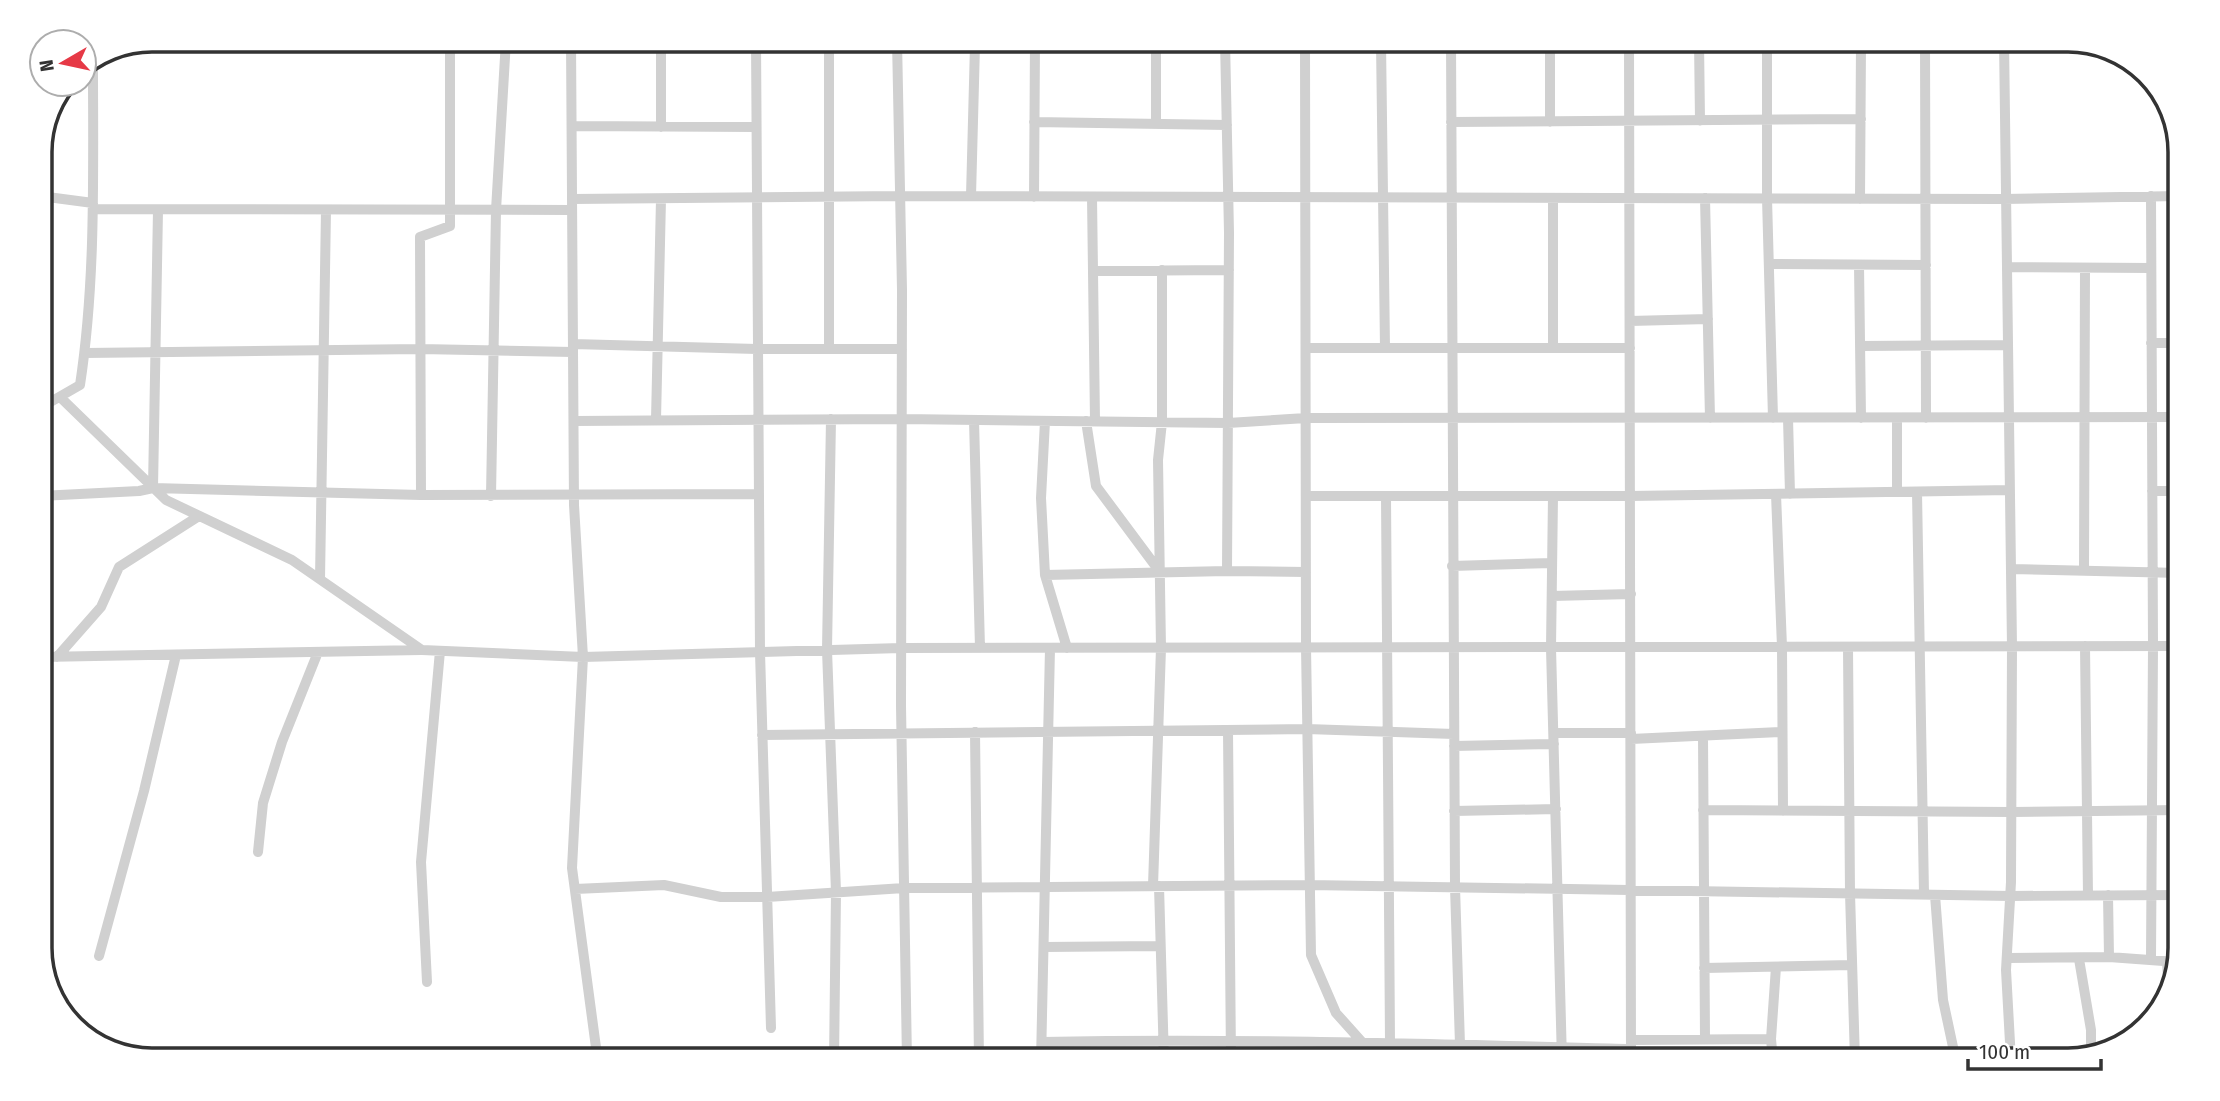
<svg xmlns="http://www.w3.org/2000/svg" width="2220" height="1101" font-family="'Fira Sans Condensed',sans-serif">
	<rect width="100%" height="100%" fill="#fff"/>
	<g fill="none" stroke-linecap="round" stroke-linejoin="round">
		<path stroke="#d0d0d0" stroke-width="10" d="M571,40l3,465 9,152 -11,211 25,187 4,6
			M661,40v87
			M756,40l4,612 11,376
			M897,40l5,250 -1,416 6,355
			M1225,40l4,193 -2,338
			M1305,40l1,607 5,308 25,58 43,48
			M1451,40l4,847 5,158
			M1550,40v82
			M1629,40l2,1021
			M1699,40l1,81
			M1767,40v158l6,220
			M1925,40l1,378
			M2004,40l8,607 -1,235 -5,88 5,91
			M1305,41l245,2
			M1381,42l4,306
			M1767,42l158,1
			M756,46l400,-2
			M1034,122l193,3
			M1451,122l410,-3
			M1156,124v-84
			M572,126l184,1
			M40,196l53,7
			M971,196l4,-151
			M2151,196l2,450 -2,313
			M1034,197l1,-156
			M1092,197l3,224
			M1553,198v150
			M1705,198l5,220
			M572,199l328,-3 1103,3 177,-3
			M1860,199l1,-156
			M93,209l479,1
			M1769,264l157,1
			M1859,265l2,153
			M2007,267l144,1
			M1093,271l136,-1
			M1630,321l78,-2
			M2151,343h29
			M573,344l184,5h145
			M1860,346l148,-1
			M1306,348h324
			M829,349v-303
			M85,353l335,-4 153,3
			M60,397l106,103 126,60 130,90 161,7 318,-9 1279,-2
			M40,408l40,-23c16,-106 13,-213 13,-320
			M1788,418l2,76
			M1897,418v74
			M831,419l-4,231 9,242 -2,169
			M656,420l5,-221
			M974,420l6,228
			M574,421l328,-2 326,4 78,-5 874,-1
			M1045,421l-4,77 4,77 22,73
			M1086,421l10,65 64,86
			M153,488l5,-278
			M2152,491h28
			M1917,492l7,402
			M1776,494l6,153 1,164
			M421,495l-1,-258 30,-11v-186
			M40,496l99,-5 14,-3 268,7 337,-1
			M491,496l5,-286 10,-170
			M1306,496h324l380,-6
			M1386,496l4,547
			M1553,496l-2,152 11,413
			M1452,566l100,-3
			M2011,569l169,4
			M2084,571l1,-303
			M1045,575l182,-4 79,1
			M320,579l6,-369
			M1552,596l79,-2
			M2085,646l3,249
			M1848,647l2,246 5,168
			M41,657l380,-7
			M57,657l44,-50 18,-40 80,-51
			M1228,730l3,331
			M975,732l4,329
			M1554,733h77
			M762,735l545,-6 147,5
			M1703,736l2,303
			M1631,739l151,-7
			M1454,746l100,-2
			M1703,810l309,2 168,-2
			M1454,811l102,-2
			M258,852l5,-49 19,-61 36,-90
			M1153,886l8,-238 -3,-188 4,-38v-152
			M1159,886l5,175
			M575,889l89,-4 57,12h46l137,-9 405,-3 702,11 169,-1
			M1935,895l8,105 13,61
			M2108,895l1,62
			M1044,947l116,-1
			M99,956l45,-165 32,-136
			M2008,958l101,-1 68,5
			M2079,959l12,71v24
			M2167,962l2,34
			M1704,968l148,-3
			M427,982l-6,-120 19,-211
			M1631,1040l140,-1
			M1042,1042c196,-4 393,2 589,7
			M1041,1061l9,-413
			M1773,1061l-2,-22 5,-72"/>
	</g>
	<path d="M0 0H2220V1101H0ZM152 52H2068A100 100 0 0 1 2168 152V948A100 100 0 0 1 2068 1048H152A100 100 0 0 1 52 948V152A100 100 0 0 1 152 52Z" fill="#fff" fill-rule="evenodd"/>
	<path fill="none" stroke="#333" stroke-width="3.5" d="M152 52H2068A100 100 0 0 1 2168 152V948A100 100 0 0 1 2068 1048H152A100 100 0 0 1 52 948V152A100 100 0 0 1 152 52Z"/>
	<g transform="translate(63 63) rotate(261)"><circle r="33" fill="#ffffff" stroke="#adadad" stroke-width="2"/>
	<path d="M0-5L12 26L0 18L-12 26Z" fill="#e63946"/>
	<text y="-10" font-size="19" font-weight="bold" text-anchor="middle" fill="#333333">N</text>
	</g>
	<path d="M1968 1059v10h133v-10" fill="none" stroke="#333333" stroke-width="3.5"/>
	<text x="1979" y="1059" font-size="21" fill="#333333" stroke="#ffffff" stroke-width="5" paint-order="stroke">100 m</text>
</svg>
